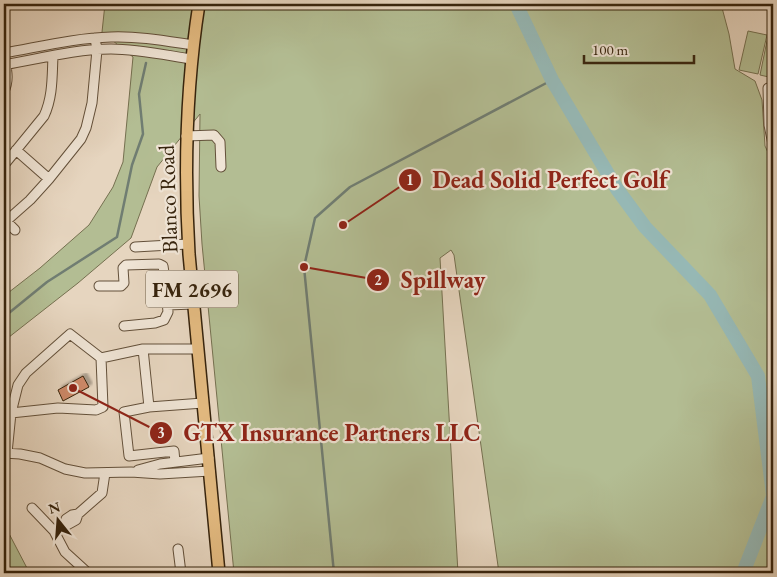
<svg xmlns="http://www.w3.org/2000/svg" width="777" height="577" font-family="'EB Garamond',serif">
	<defs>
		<filter id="shadow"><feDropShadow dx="3.5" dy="-3.5" stdDeviation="1" flood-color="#0004"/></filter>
	</defs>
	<rect width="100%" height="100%" fill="#e6d5bf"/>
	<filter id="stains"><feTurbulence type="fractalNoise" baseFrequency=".004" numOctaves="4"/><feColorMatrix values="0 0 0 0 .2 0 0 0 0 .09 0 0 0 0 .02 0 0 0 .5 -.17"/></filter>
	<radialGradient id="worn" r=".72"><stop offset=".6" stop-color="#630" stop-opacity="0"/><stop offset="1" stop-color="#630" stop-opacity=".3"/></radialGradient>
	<path fill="#b3bd93" stroke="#757050" d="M105,4h616l8,30 6,35 20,12 7,19 3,46 8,17v410h-274l-45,-318 -3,-5 -11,8 18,315h-224l-32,-329 -3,-48 1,-82 -43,53 -26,71 -53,45 -74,58v-45l36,-28 49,-43 24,-38 10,-25 10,-105 -31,-25z
		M748,31l19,4 -9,39 -19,-4z
		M768,36l5,1v41l-13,-3z
		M4,524l24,46 3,3h-27z"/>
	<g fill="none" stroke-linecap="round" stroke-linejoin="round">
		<path stroke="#707d72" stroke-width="2.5" d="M4,317l43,-35 70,-45 15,-72 11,-31 -4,-40 7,-31
			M334,573l-30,-306 11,-49 35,-31 202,-107"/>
		<path stroke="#96b8b5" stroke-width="14" d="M516,4l36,76 65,109 28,38 65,68 48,81 15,119
			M743,573l30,-77"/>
	</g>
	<path fill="#ce8968" stroke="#37240d" filter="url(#shadow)" d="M83,376l6,11 -26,14 -5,-11z"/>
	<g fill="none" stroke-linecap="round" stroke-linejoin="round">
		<g stroke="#63503a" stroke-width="11">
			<path id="minor" d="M4,53c35,-6 71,-15 107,-16 28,-1 55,4 82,8
				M4,65c35,-6 71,-16 107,-16 26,0 54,6 80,10
				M768,88l1,37 4,19
				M4,91c5,-10 3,-20 1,-31
				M186,136l28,-1 6,7 1,25
				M16,150l33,29
				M4,165l40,-49c9,-19 8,-40 9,-60
				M6,221l9,9
				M4,223l26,-23 19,-21 32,-40 5,-11 6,-25 5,-53 -2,-12
				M135,247l53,-3
				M99,286h22l3,-3 -1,-15 3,-3 33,-1 4,2 2,13 26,-1
				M167,305l27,-1
				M124,326l31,-3 9,-3 4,-8 -3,-33
				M143,349l6,58 54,-4
				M149,407l-25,5 5,44 45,-5 1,11
				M11,413l7,-28 8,-12 44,-39 31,24
				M4,453l16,1 20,4 25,11 20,4 46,-1 29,2 50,-3
				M7,453l4,-40 47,-5 38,2 7,-3 -2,-49 42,-9h55
				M138,470l22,-6 49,-6
				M32,508l22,23
				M65,524l2,1 9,-5 2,-6
				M178,549l3,24
				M88,573l-23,-21 -11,-21 11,-7 1,-5 6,-4 6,-1 24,-21 3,-20"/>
		</g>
		<g stroke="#37240d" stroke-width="14">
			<path id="major" d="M199,4c-13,83 -15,166 -10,250l30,319"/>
		</g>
		<use href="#minor" stroke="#efe4d5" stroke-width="9"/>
		<use href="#major" stroke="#e3ba80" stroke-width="11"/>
	</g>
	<g text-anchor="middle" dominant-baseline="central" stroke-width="4.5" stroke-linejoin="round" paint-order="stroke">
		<rect fill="#efe4d5" stroke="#6e5e49" stroke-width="1" x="146" y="270.5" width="92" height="37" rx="4"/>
		<g font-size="21" font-weight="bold" fill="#37240d">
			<text x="192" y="289">FM 2696</text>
		</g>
		<g font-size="22" fill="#37240d" stroke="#efe4d5">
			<text transform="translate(168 199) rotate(-92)">Blanco Road</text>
		</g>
	</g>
	<path fill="none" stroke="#8f2418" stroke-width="2" d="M343 225L410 180M304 267L378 280M73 388L161 433"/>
	<g fill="#8f2418" stroke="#efe4d5" stroke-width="2">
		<circle cx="343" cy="225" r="5"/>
		<circle cx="304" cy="267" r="5"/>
		<circle cx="73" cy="388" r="5"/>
		<circle cx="410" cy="180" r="12"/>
		<circle cx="378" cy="280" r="12"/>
		<circle cx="161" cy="433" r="12"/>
	</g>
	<g font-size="15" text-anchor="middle" font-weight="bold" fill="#fff">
		<text x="410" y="185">1</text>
		<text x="378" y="285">2</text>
		<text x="161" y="438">3</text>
	</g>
	<g font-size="24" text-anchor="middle" font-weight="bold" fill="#8f2418" stroke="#efe4d5" stroke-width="4.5" stroke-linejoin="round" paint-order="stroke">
		<text x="550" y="188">Dead Solid Perfect Golf</text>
		<text x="443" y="288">Spillway</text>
		<text x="332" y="441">GTX Insurance Partners LLC</text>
	</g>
	<rect width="777" height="577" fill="none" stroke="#e6d5bf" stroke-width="20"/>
	<rect x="5" y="5" width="767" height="567" fill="none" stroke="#37240d" stroke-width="2.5"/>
	<rect x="10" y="10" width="757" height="557" fill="none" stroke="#37240d"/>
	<g transform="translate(58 520) rotate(343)" stroke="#efe4d5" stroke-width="4" paint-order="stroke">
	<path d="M0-4L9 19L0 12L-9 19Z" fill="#37240d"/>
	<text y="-8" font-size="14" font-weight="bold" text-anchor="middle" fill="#37240d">N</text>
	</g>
	<path d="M584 55v8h110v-8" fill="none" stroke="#37240d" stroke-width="2.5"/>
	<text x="592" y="55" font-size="15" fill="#37240d" stroke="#efe4d5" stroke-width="4" paint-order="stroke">100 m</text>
	<rect width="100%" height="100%" filter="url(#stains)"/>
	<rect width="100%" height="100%" fill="url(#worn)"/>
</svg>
